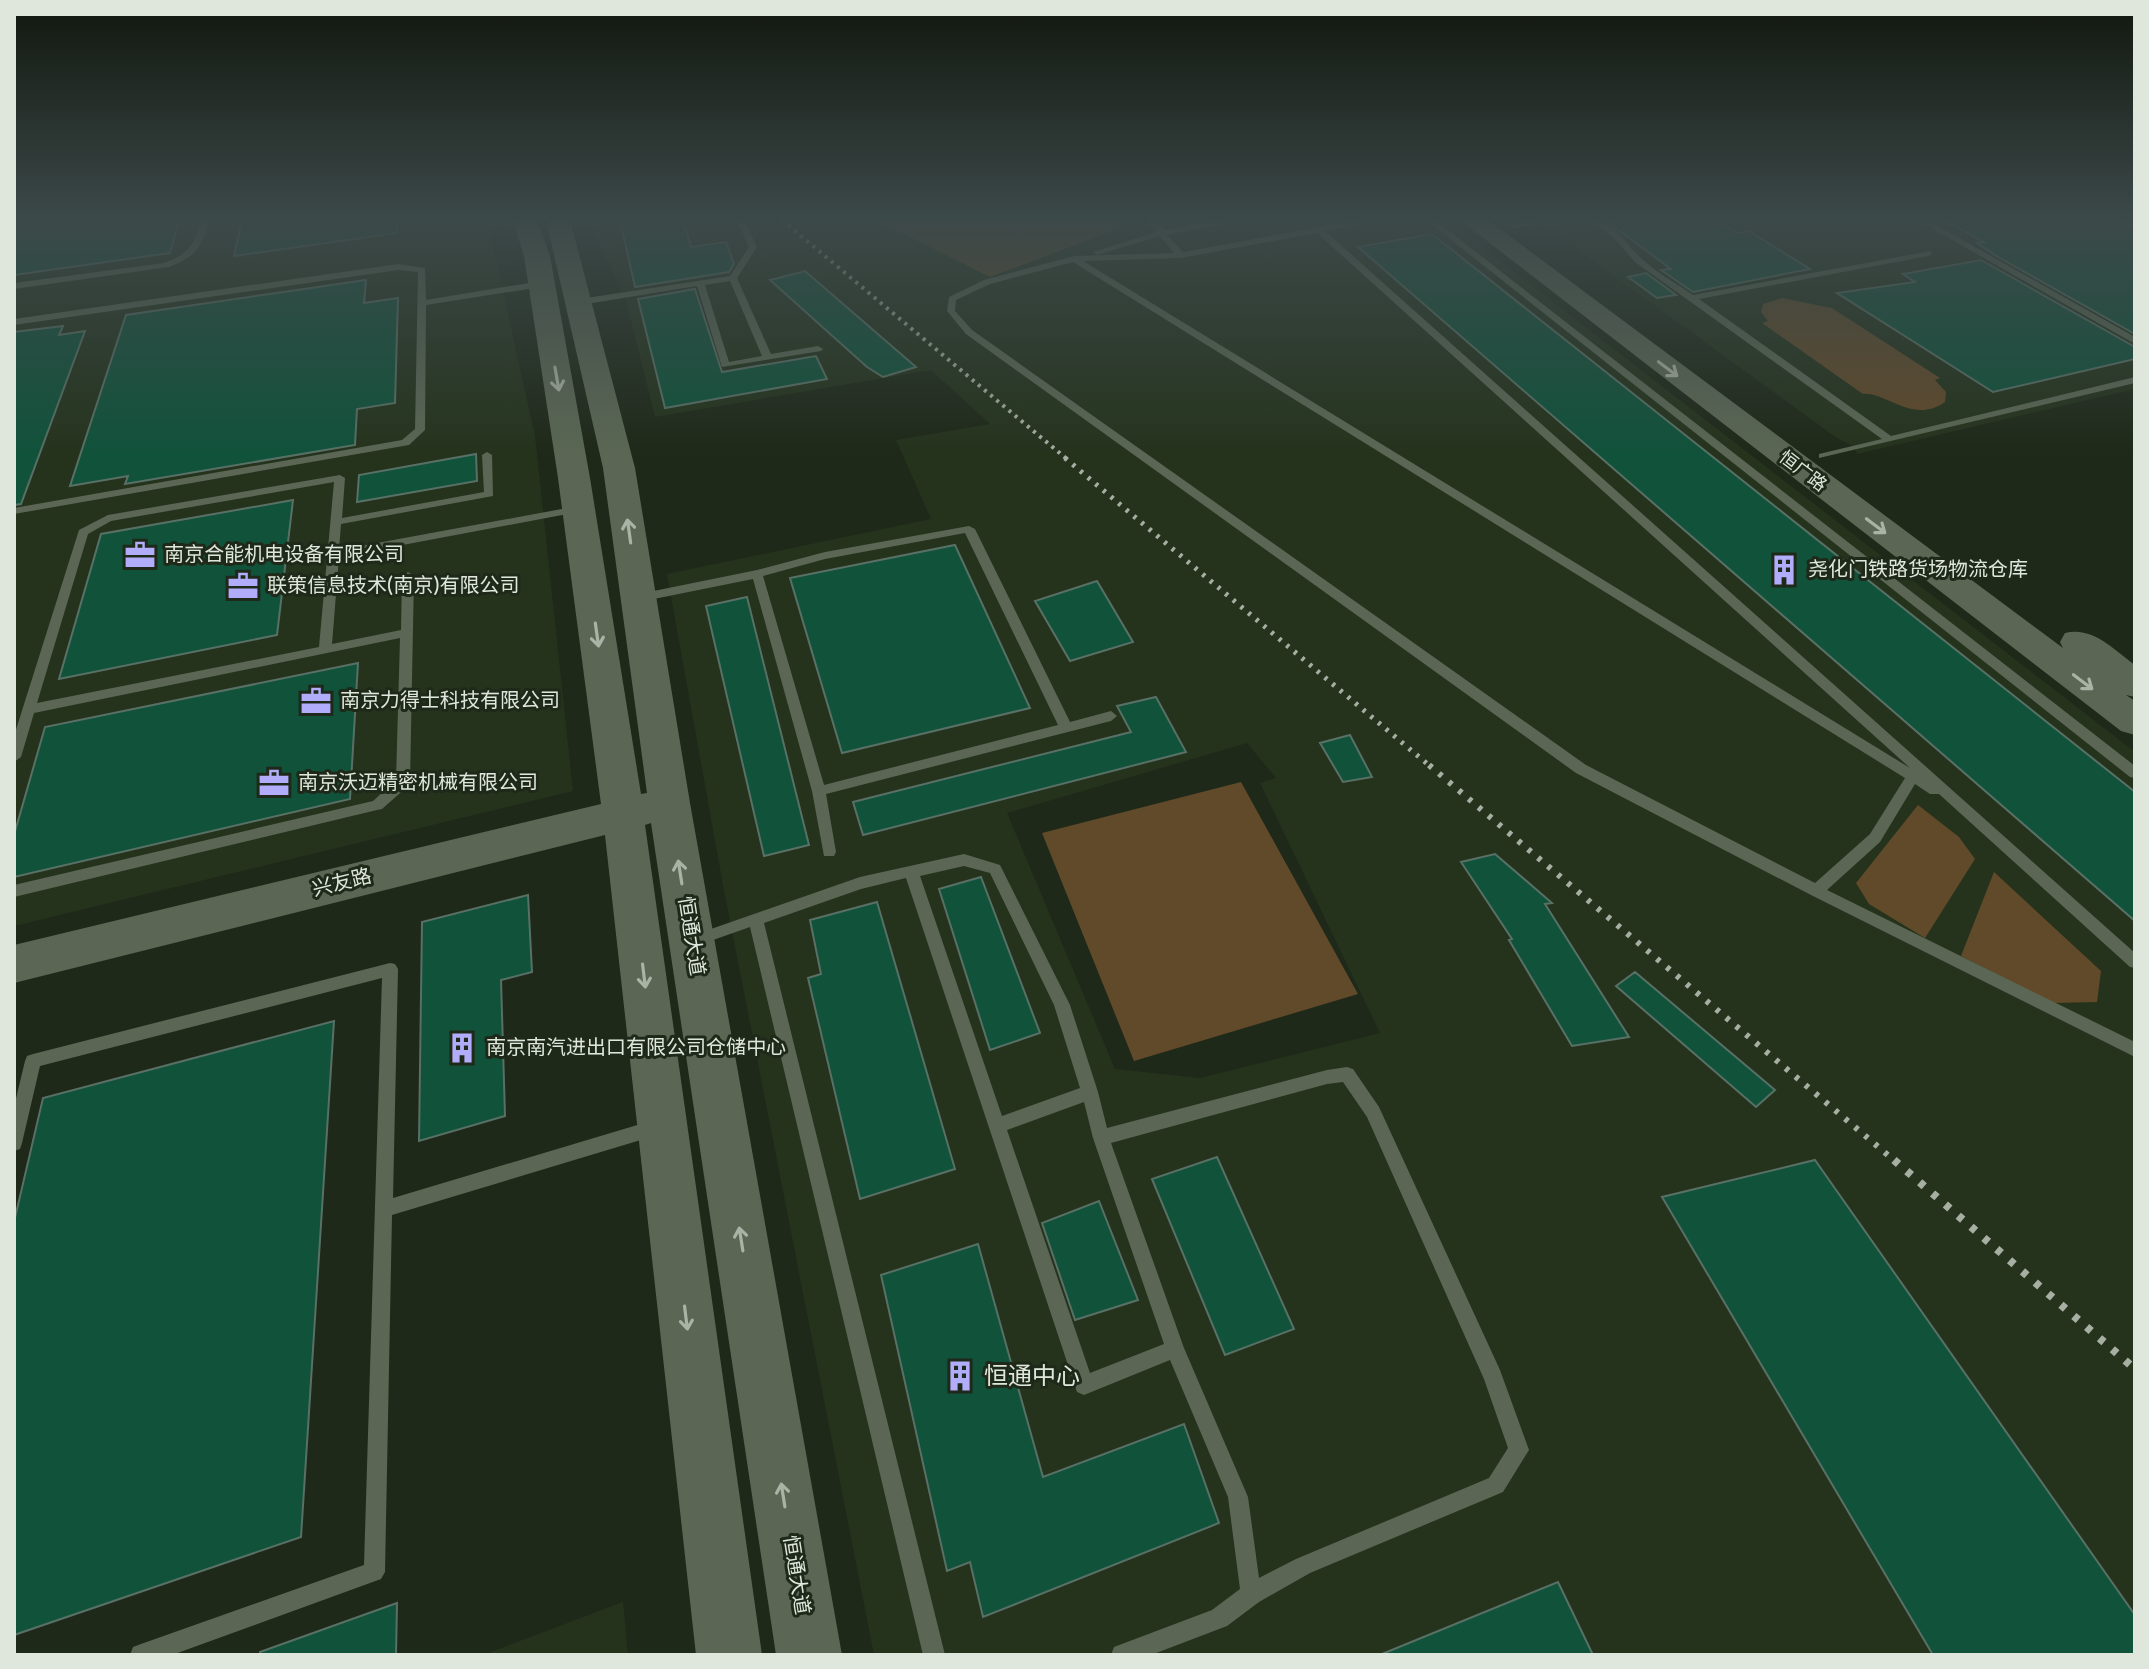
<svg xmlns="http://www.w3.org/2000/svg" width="2149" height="1669" font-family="'Varela Round','Noto Sans SC',sans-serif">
	<rect width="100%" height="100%" fill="#1f2919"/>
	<path fill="#25331d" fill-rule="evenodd" d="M14,220h473l48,216 38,355 -559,135z
		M588,220h859l688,532v903h-1261l-151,-770 -56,-311 264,-55 -35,-79 94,-16 -59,-54 -276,47 -29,-117zM1247,743l29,35 -16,5 120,250 -180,45 -85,-9 -108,-256z
		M1537,220h598v169l-278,65 -2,-6 -21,-12z
		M623,1602l5,53h-145z"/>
	<path fill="#614a2a" d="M876,220h246v2l-12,10 -120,45z
		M1782,298l50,10 108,70 -5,2 11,12 -1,10c-32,23 -60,-11 -82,-8l-101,-71 6,-2 -7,-9 2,-8z
		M1241,782l117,212 -224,67 -92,-228z
		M1918,805l41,32 16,22 -50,79 -56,-34 -13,-21z
		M1994,872l107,99 -4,31 -44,1 -92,-47z"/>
	<path fill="#11523b" stroke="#587065" stroke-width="2" d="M14,220h165l-9,33 -156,22z
		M242,220h154l1,13 -163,23z
		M620,220h63l8,27 35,-5 8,22 -5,8 -94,15z
		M1605,220h111l20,13 13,-2 61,38 -117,23 -32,-22 10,-1z
		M1944,220h177l14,7v107l-137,-77 -21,-14 7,-1z
		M1432,234l703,558v129l-777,-674z
		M1981,260l154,87v12l-142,33 -156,-99 78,-11 -12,-8z
		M805,271l111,96 -33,10 -16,-10 -97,-87z
		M1646,273l30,22 -19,3 -29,-21z
		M366,280l-2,23 34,-5 -3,105 -38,6 -2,36 -230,39 3,-8 -58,10 56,-171z
		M695,289l27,83 94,-16 11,23 -162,29 -27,-109z
		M63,326l-4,9 26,-4 -64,173 -7,1v-173z
		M476,454l1,27 -120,21 2,-27z
		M293,500l-16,135 -218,44 42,-145z
		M955,545l75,163 -188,45 -52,-175z
		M1097,581l36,61 -63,19 -35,-60z
		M747,597l62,248 -45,11 -58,-250z
		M358,663l-8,136 -336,78v-42l31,-108z
		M1156,697l30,55 -323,83 -10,-33 278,-70 -14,-26z
		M1350,735l22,42 -29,5 -23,-39z
		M1495,854l57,49 -7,1 84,133 -57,9 -63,-106 3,-1 -51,-77z
		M981,877l59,156 -50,17 -51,-161z
		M528,895l4,77 -31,8 4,136 -86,25 3,-219z
		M877,902l78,267 -95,30 -52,-221 13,-4 -11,-54z
		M1635,972l140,118 -19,17 -140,-121z
		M334,1021l-33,516 -287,98v-413l29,-124z
		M1217,1157l77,172 -69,26 -73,-176z
		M1815,1160l320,455v40h-202l-271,-458z
		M1099,1201l39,99 -63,20 -33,-97z
		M978,1244l65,233 141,-53 35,99 -236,94 -13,-55 -23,9 -66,-296z
		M1558,1582l35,73h-211v-1z
		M397,1603l-1,52h-136v-3z"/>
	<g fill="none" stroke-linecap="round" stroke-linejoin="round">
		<path fill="#5b6754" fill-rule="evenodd" d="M201,220h8c-7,28 -13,36 -40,47l-155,22v-6l150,-20c26,-10 30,-17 37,-43z
			M731,220l14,2 12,25 -20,31 34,76 47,-8 5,3 -2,2 -99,16 -25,-81 -117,19 -4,-3 4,-3 150,-23 19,-29 -10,-22zM730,281l32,75 -33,6 -24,-77z
			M1146,220h9l9,10 57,-10h20l-74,15 16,17 174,-32h19l-51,11 810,722v15l-5,-1 -191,-173h-9l-15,-10 -35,58 -53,48 308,152v15l-324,-162 -235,-122 -610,-439 -19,-23 2,-14 35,-17 90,-24 100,-3 -14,-17 -63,19 -4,-3 63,-20zM1317,233l593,535 -827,-507 98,-3zM1073,262l832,516 -35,56 -55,49 -229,-118 -614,-435 -17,-19 1,-11 34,-16z
			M1426,220h9l700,546v12l-5,-1z
			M1533,220h20l-40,8 -4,-2z
			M1590,220c23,0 35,23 50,37 15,15 36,26 53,38l238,-44v4l-3,1 -229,43 192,137 244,-59v6l-316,75v-4l63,-15 -247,-177 -20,-23z
			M1917,220h10l208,117v7z
			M398,264l27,4 1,32 115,-19 4,3 -4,3 -115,18 -1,125 -16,15 -395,69v-6l388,-68 13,-11 3,-157 -20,-2 -384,55v-6z
			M487,452l5,3 1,41 -152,28 -2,26 239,-44 5,3 -5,3 -239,45 -7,87 69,-14 1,-54 6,-4 6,4 -4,206 -2,4 -26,23 -5,1 -363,87v-12l359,-84 23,-21 4,-142 -366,75 -13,44 -7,5v-26l65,-206 29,-15 232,-40 5,3 -3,40 142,-26 -2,-37zM334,482l-15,165 -282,56 51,-169 23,-13z
			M969,526l6,3 95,193 41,-11 6,5 -6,5 -285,73 10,58 -2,4h-10l-12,-65 -59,-212 -114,23 -6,-4 6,-4 118,-24 68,-18zM965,533l93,192 -234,60 -61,-209 62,-17z
			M964,854l36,11 70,140 28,87 9,36 220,-58 20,-3 6,2 26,38 121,263 29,80 -26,42 -193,81 -51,29 -32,24 -76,29h-40l3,-8 98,-37 28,-21 -12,-92 -58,-137 -86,35 -7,-3 -171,-514 -45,11 -97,34 181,732h-22l-173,-728 -54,19 -5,-2 -3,-4 3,-4 169,-59zM964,866l26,7 64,132 26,83 -78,28 -82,-240zM1343,1082l24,35 117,262 24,69 -19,30 -193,81 -37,19 -11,-81 -64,-149 -73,-205 216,-59zM1084,1102l9,36 71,206 -74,29 -83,-243z
			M390,963l5,1 3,5 -5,229 261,-78 6,2 2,6 -2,6 -6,2 -262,79 -7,357 -4,7 -209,76h-42l3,-8 8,-3 223,-79 18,-587 -342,88 -18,77 -2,6 -6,2v-44l11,-46 2,-5 6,-2z"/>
		<path fill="#5b6754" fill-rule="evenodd" d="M513,220h24l13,36 40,222 51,316 6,-1 -44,-325 -57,-248h24l65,248 55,335 152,852h-66l-125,-832 -6,2 117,830h-66l-91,-820 -591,148v-38l587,-141 -43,-326 -34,-222z
			M1460,220h28l575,428 -3,-6 5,-9c28,-7 49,17 70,32v32l-9,-2 9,6v34l-14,-4z"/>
		<path stroke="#a7aea2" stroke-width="4" stroke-dasharray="3 5" stroke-linecap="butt" d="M782,220l286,240"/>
		<path stroke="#a7aea2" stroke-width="5" stroke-dasharray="3 7" stroke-linecap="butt" d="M1065,458l366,309"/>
		<path stroke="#a7aea2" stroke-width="6" stroke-dasharray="4 9" stroke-linecap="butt" d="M1429,765l467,397"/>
		<path stroke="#a7aea2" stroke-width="8" stroke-dasharray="6 11" stroke-linecap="butt" d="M1894,1160l241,209"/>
	</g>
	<defs><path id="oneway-shaft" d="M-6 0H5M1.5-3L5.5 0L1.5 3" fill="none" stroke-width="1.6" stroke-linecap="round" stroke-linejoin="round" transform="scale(2)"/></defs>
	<g stroke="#aab3a5">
		<use href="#oneway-shaft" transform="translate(1668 369) rotate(37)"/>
		<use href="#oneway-shaft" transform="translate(557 379) rotate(80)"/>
		<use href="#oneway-shaft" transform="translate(1876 526) rotate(37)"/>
		<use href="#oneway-shaft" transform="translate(629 531) rotate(-98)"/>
		<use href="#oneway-shaft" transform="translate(597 635) rotate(82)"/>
		<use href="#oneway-shaft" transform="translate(2083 682) rotate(37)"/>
		<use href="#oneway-shaft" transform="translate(680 872) rotate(-99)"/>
		<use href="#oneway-shaft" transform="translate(644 976) rotate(83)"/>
		<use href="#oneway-shaft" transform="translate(741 1239) rotate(-99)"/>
		<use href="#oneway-shaft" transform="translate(686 1318) rotate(83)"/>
		<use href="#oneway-shaft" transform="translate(783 1495) rotate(-99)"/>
	</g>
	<linearGradient id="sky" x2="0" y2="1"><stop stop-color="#11170e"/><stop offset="0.48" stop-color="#3c4949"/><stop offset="1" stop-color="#3c4949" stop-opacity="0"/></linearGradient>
	<rect width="2149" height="454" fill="url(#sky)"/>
	<defs>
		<g id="office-bare" transform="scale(2.4)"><path d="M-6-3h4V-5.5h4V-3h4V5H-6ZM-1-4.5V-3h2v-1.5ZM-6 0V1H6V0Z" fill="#b1adfa" stroke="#1f2919" stroke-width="2.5" paint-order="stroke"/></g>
		<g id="building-bare" transform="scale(2.4)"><path d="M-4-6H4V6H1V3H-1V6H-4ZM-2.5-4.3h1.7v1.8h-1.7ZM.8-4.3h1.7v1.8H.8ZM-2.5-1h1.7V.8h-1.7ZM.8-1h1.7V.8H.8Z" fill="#b1adfa" stroke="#1f2919" stroke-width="2.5" paint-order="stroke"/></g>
	</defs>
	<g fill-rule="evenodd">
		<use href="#office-bare" x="140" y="555"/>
		<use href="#building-bare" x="1784" y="570"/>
		<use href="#office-bare" x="243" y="586"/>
		<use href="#office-bare" x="316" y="701"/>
		<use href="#office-bare" x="274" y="783"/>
		<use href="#building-bare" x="462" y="1048"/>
		<use href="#building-bare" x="960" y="1376"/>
	</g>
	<g text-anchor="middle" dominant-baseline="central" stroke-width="6" stroke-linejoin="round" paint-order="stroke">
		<g font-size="18" fill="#dfe6db" stroke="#1f2919">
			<text transform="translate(1803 471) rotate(37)">恒广路</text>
		</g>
		<g font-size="20" fill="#dfe6db" stroke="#1f2919" text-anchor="start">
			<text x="164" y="555">南京合能机电设备有限公司</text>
			<text x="1808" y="570">尧化门铁路货场物流仓库</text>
			<text x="267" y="586">联策信息技术(南京)有限公司</text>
			<text x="340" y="701">南京力得士科技有限公司</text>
			<text x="298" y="783">南京沃迈精密机械有限公司</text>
			<text x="486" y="1048">南京南汽进出口有限公司仓储中心</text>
		</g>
		<g font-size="20" fill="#dfe6db" stroke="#1f2919">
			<text transform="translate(342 883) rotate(-14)">兴友路</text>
			<text transform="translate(691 936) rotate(81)">恒通大道</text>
			<text transform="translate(796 1575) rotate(81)">恒通大道</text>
		</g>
		<g font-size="24" fill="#dfe6db" stroke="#1f2919" text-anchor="start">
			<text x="984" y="1376">恒通中心</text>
		</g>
	</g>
	<rect width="2149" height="1669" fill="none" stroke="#dfe6db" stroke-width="32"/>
</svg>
